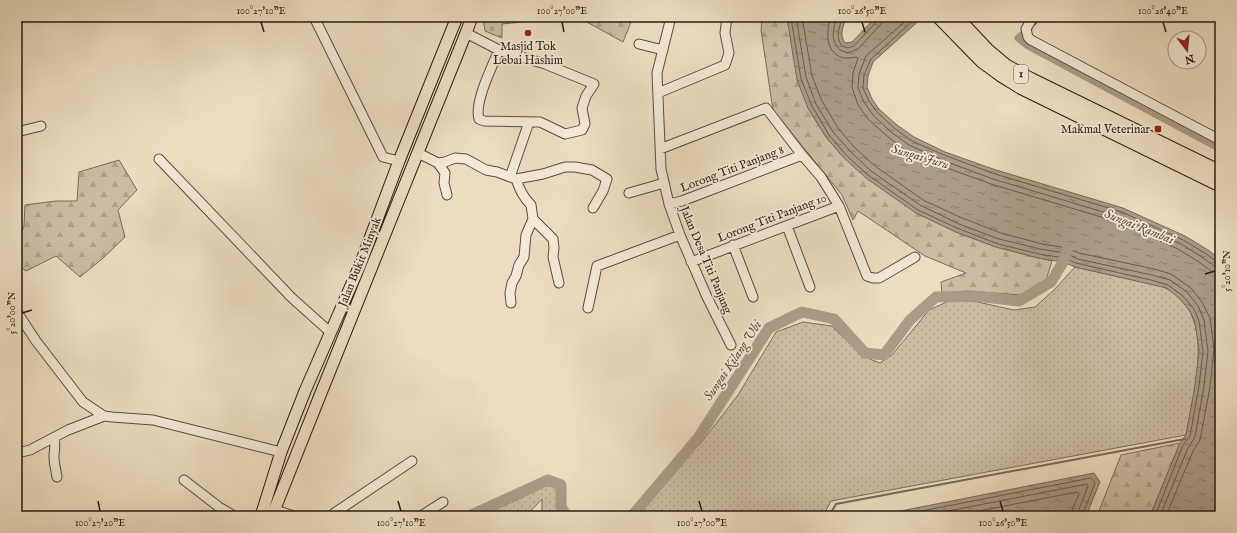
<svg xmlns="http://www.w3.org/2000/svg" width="1237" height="533" font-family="'IM FELL English',serif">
	<defs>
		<pattern id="grass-dots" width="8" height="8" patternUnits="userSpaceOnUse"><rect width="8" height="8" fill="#cbbca3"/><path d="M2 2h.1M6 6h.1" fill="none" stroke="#aea18b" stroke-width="1.8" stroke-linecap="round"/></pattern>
		<pattern id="forest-firs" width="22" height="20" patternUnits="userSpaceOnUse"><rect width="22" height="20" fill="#cbbca3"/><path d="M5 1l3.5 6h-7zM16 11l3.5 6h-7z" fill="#aea18b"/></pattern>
		<pattern id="cemetery-stones" width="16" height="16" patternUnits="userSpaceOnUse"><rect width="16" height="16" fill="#cbbca3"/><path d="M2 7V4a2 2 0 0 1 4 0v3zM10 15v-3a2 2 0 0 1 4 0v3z" fill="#aea18b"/></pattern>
		<pattern id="water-ripples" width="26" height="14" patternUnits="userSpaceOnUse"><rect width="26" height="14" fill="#aa9b86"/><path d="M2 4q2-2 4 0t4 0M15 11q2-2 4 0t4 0" fill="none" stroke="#8b7e6c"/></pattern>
	</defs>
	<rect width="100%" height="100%" fill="#ecddc0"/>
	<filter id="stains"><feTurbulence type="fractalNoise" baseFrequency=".005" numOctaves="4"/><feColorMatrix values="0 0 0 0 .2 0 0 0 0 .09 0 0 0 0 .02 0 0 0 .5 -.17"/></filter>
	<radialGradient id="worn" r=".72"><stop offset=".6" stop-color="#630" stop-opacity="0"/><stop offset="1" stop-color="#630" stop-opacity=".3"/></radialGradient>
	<path fill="url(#grass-dots)" stroke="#7a6b5c" d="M1075,267c20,4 39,9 59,13 11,2 24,4 33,9 50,26 27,103 19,146l-355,66 -8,15h-186l10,-16 21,-26 33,-31 37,-48 38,-63 27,-10 29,4 30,30 18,7 12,-8 37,-45 20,-9h24l41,9 21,-3 19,-17z
		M546,486h7l4,3v20l3,7h-18v-17l-16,17h-44z"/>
	<path fill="url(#forest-firs)" stroke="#7a6b5c" d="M578,17h55l-10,25z
		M762,17h26v7l20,84 18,29 18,21 72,55 40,19 40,15 56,14 -6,19 -26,15 -53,-4 -25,2 -1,-11 25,-9 -41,-17 -67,-45 -5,9 -11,-25 -69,-85 -12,-80z
		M119,160l18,30 -19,20 7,27 -23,22 -22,18 -24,-21 -30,15 -9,-7v-22l7,-16 1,-21 31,-4h21l2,-29z
		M1180,443l-30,73h-53l24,-61z"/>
	<path fill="url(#cemetery-stones)" stroke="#7a6b5c" d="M483,17h51l-2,4 -30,3v14l-17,-7z"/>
	<path fill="url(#water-ripples)" stroke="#776758" d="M788,17h59c-4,9 -8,18 -2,26l7,-1 24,-25h47l-50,45 -5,14 -1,11 5,12 7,10 18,16 17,12 31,15 51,18 127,38 62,28 23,14 12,9v257h-70l30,-73 6,-8 9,-50 4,-35 -4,-28 -5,-11 -10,-12 -13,-11 -92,-21 -12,-5 -25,-4 -42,-11 -40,-15 -40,-19 -50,-35 -22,-20 -18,-21 -18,-29 -11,-28 -9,-56z
		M1094,473l6,9 -14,34h-211z"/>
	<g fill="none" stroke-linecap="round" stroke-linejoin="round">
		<path stroke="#6a5a4d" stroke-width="1" d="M792,17v7l9,55 11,27 17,29 18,21 21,19 50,35 39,18 41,16 41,10 25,4 12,5 75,17 17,5 15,11 11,13 5,12 4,30 -4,35 -9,50 -7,9 -28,71
			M797,17v6l9,54 10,27 17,28 18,20 20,19 49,34 39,19 40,15 41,10 26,4 12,6 74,16 18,5 17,12 11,14 6,14 4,31 -4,35 -9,51 -7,11 -28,68
			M803,17v6l9,53 10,25 16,27 17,20 20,18 48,34 39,18 39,15 41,11 25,4 12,5 75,16 17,5 20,14 11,14 8,16 4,31 -4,38 -10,53 -7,11 -27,65
			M831,17c-8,21 -2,47 25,40l2,1 -5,15 -1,14 6,18 11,15 18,16 18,14 34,15 52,19 127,38 60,27 21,13 12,9 9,2
			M837,17c-4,11 -7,24 3,33l8,3 10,-4 23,-25 2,-7
			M843,17c-4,10 -8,20 -1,29l6,2 6,-2 23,-25 1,-4
			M910,17l-44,39 -7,18 -1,14 6,14 9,13 18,17 18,13 33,15 51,19 127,38 61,27 21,13 12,9 6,1
			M917,17l-46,42 -7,16 -1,13 6,13 8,11 17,16 18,13 32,14 51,19 127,38 61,28 22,13 12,9h3
			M896,516l195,-38 4,5 -13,33
			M922,516l165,-32 1,2 -10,26 -1,4
			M953,516l124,-24 2,2 -7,16 -1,6"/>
		<path stroke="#776758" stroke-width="2" d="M1032,27l10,-10
			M829,516l7,-12 349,-65"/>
		<path stroke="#aa9b86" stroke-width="7" d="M1029,29l-11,9 10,8 192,103"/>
		<path stroke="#aa9b86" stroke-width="11" d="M469,516l79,-36 13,5v21l5,10
			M632,516l66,-78 71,-110 33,-16 32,7 31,34 19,2 26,-35 26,-23 39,-1 44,5 32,-19 12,-20 5,-14"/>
		<g stroke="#5a4b3f" stroke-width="11">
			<path id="minor" d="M314,17l69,140 16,4
				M671,17l-14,56 4,96 8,35 11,31 27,62 24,48
				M1033,17l-7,12 2,8 3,3 189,100
				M466,33l33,17 46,14 49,20 -8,12 -4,12 3,16 -3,6 -17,4 -25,-12 -56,-1 -5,-2c-5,-17 13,-52 20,-69
				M639,44l24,6
				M658,93l67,-28 4,-12 -4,-20 2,-16
				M17,132l24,-6
				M660,149l106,-41 36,47 19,22 18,29 28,70 6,2h6l36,-21
				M418,153l20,10 7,10 -1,10 3,12
				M159,159l133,139 38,34
				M438,163l7,-1 10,-4 11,1 20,11 11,2 19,7c4,11 7,18 15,26l2,14 -7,16 -2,22 -5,8 -3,11 -4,7 -2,10 1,10
				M510,177l19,-55
				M516,179l27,-5 22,-7h10l17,3 15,9 -4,12 -10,17
				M629,193l35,-10
				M669,204l13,-3 120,-46
				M533,219l20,20 1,9 -1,9 6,26
				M787,226l23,61
				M733,245l20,52
				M691,262l148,-56
				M588,308l9,-42 83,-31
				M17,312l19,29 47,61 21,14 8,1 41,3 128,32
				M54,438c2,7 0,12 0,19 0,7 2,13 3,20
				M17,453l13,-3 38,-20 36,-14
				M184,480l35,27 15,9
				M275,510l19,6
				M330,516l82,-55
				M421,516l22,-14"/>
		</g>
		<g stroke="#2a1a14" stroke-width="13">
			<path id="major" d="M261,516l20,-64 24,-61 55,-126 39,-104 58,-144
				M272,516l47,-118 147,-365 6,-16"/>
		</g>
		<g stroke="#2a1a14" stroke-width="15">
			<path id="highway" d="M939,17l43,44 19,14 21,13 198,97
				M956,17l31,33 19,16 24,13 190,93"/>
		</g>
		<use href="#minor" stroke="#f3e9d6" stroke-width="9"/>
		<use href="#major" stroke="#ecddc0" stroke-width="11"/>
		<use href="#highway" stroke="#ecddc0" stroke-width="13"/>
	</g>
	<path fill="none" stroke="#2a1a14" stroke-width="1.5" d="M261,22l3,10M562,22l2,10M862,22l3,10M1163,22l3,10M1205,274l10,-3M22,313l10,-3M98,501l2,10M398,501l3,10M699,501l3,10M1000,501l3,10"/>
	<g fill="#8f2418" stroke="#f3e9d6" stroke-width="1.5">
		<circle cx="528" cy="33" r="4"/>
		<rect x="1154" y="125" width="8" height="8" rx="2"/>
	</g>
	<g text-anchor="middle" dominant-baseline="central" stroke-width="3.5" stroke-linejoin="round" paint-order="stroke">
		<rect fill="#f3e9d6" stroke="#66584e" stroke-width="1" x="1014" y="65" width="14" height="18" rx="3"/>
		<g font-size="11" font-weight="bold" fill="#2a1a14">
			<text x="1021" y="74">1</text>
		</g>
		<g font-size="12" fill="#2a1a14" stroke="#f3e9d6">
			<text x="528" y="46">Masjid Tok<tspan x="528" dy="14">Lebai Hashim</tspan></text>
			<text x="1150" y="129" text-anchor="end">Makmal Veterinar</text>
		</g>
		<g font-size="12" fill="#2a1a14" stroke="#f3e9d6">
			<text transform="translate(732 169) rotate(-21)">Lorong Titi Panjang 8</text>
			<text transform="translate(772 218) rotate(-21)">Lorong Titi Panjang 10</text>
			<text transform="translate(706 260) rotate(67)">Jalan Desa Titi Panjang</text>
			<text transform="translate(360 262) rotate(-68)">Jalan Bukit Minyak</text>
		</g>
		<g font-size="13" font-style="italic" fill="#5d4e42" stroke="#f3e9d6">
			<text transform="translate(920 157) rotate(16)">Sungai Juru</text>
			<text transform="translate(1139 227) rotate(22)">Sungai Rambai</text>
			<text transform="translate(733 361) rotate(-56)">Sungai Kilang Ubi</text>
		</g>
	</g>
	<rect width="1237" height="533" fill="none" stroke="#ecddc0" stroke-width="44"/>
	<g transform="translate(1187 50) rotate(164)"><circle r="19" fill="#f3e9d6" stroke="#a39688"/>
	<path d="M0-3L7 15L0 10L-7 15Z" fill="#8f2418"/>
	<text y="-6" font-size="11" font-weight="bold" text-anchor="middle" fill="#2a1a14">N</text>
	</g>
	<rect x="22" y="22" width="1193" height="489" fill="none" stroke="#2a1a14" stroke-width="1.5"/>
	<g font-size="10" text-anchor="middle" fill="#2a1a14">
		<text x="261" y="14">100°27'10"E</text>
		<text x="562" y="14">100°27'00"E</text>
		<text x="862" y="14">100°26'50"E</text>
		<text x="1163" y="14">100°26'40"E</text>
		<text transform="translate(1226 271) rotate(-90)" y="4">5°20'10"N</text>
		<text transform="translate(11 313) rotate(-90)" y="4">5°20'00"N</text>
		<text x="100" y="526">100°27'20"E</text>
		<text x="401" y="526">100°27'10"E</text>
		<text x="702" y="526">100°27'00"E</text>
		<text x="1003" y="526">100°26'50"E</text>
	</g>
	<rect width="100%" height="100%" filter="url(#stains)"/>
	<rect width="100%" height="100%" fill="url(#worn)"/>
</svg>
